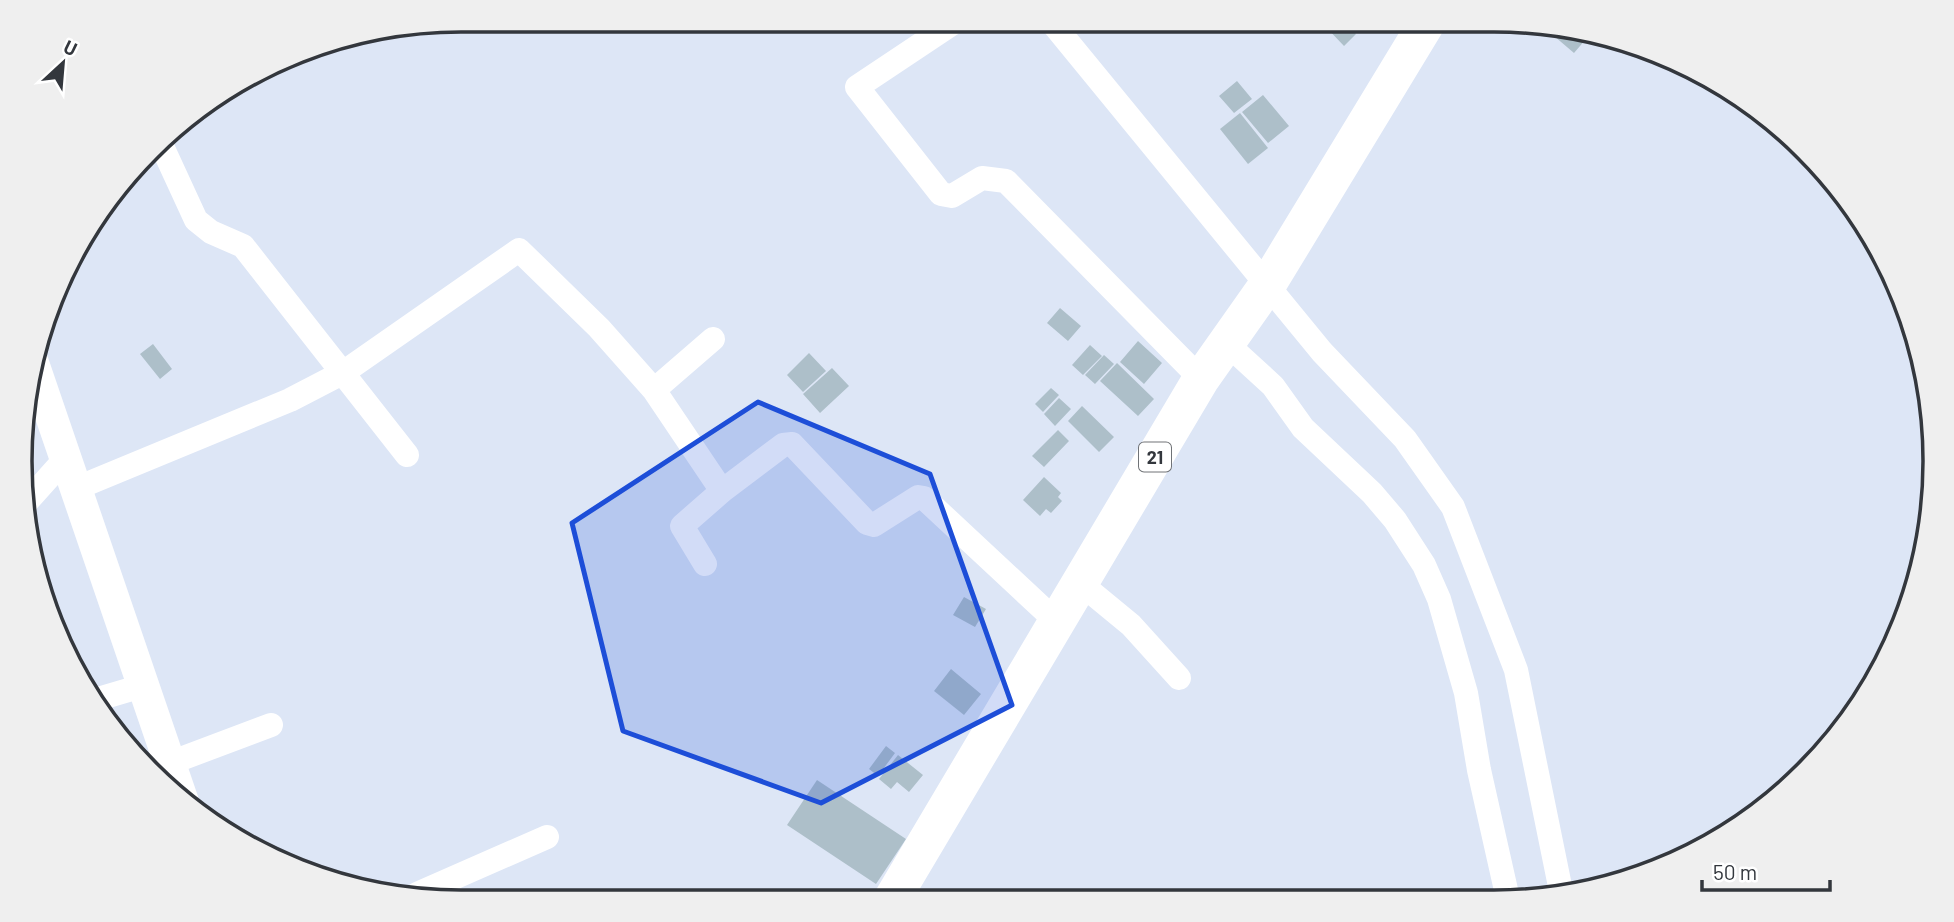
<svg xmlns="http://www.w3.org/2000/svg" width="1954" height="922" font-family="Barlow,sans-serif">
	<rect width="100%" height="100%" fill="#dde6f6"/>
	<path fill="#adbfc9" d="M1331,19h11l14,15 -12,12 -19,-20z
		M1547,30l37,7 2,2 -12,14z
		M1237,81l15,18 -18,14 -15,-17z
		M1263,95l26,31 -21,17 -26,-31z
		M1240,113l28,35 -20,16 -28,-35z
		M1060,308l21,18 -13,15 -21,-18z
		M1138,341l24,22 -18,21 -24,-22z
		M153,344l19,25 -12,10 -20,-25z
		M1090,345l12,11 -19,19 -11,-10z
		M809,353l17,18 -23,21 -16,-17z
		M1104,355l10,9 -19,20 -10,-9z
		M1117,363l37,36 -16,17 -38,-35z
		M832,368l17,18 -29,27 -17,-19z
		M1051,388l8,7 -16,17 -8,-8z
		M1059,398l12,11 -16,17 -11,-12z
		M1082,406l32,31 -15,15 -31,-31z
		M1058,430l11,11 -25,26 -12,-11z
		M1044,477l17,16 -3,4 4,4 -11,12 -5,-4 -6,7 -17,-16z
		M964,597l22,12 -11,18 -22,-12z
		M951,669l30,25 -17,21 -30,-24z
		M886,746l9,7 -17,23 -9,-7z
		M898,755l25,20 -14,17 -12,-10 -6,7 -12,-10z
		M817,780l89,59 -30,45 -89,-59z"/>
	<g fill="none" stroke-linecap="round" stroke-linejoin="round">
		<path stroke="#fff" stroke-width="24" d="M959,19l-102,68 84,107 11,2 30,-18 24,3 195,198
			M1049,19l273,333 83,87 48,68 63,163 46,226
			M161,144l35,76 15,12 32,14 164,209
			M1226,343l47,43 30,42 69,65 23,27 29,45 15,34 27,94 13,77 29,129
			M654,390l59,-51
			M77,488l213,-88 54,-28 175,-122 80,78 55,62 68,101 61,-46 9,-1 75,79 7,2 44,-28 6,1 132,123
			M23,506l43,-48
			M705,564l-23,-38 40,-35
			M1080,583l51,42 48,53
			M98,699l44,-13
			M170,763l101,-38
			M417,894l130,-57"/>
		<path stroke="#fff" stroke-width="32" d="M33,363l150,439"/>
		<path stroke="#fff" stroke-width="37" d="M891,901l310,-522 67,-95 161,-265"/>
	</g>
	<path fill="#1d4ed8" fill-opacity="0.2" stroke="#1d4ed8" stroke-width="5" stroke-linejoin="round" d="M758,402l172,72 82,231 -191,98 -198,-72 -51,-208z"/>
	<g text-anchor="middle" dominant-baseline="central" stroke-width="5" stroke-linejoin="round" paint-order="stroke">
		<rect fill="#fff" stroke="#707377" stroke-width="2" x="1139" y="442.5" width="32" height="29" rx="5"/>
		<g font-size="18" font-weight="bold" fill="#33373d">
			<text x="1155" y="457">21</text>
		</g>
	</g>
	<path d="M0 0H1954V922H0ZM461 32H1494A429 429 0 0 1 1923 461V461A429 429 0 0 1 1494 890H461A429 429 0 0 1 32 461V461A429 429 0 0 1 461 32Z" fill="#efefef" fill-rule="evenodd"/>
	<path fill="none" stroke="#33373d" stroke-width="3.5" d="M461 32H1494A429 429 0 0 1 1923 461V461A429 429 0 0 1 1494 890H461A429 429 0 0 1 32 461V461A429 429 0 0 1 461 32Z"/>
	<g transform="translate(63 63) rotate(26)" stroke="#ffffff" stroke-width="5" paint-order="stroke">
	<path d="M0-5L12 26L0 18L-12 26Z" fill="#33373d"/>
	<text y="-10" font-size="19" font-weight="bold" text-anchor="middle" fill="#33373d">U</text>
	</g>
	<path d="M1702 880v10h128v-10" fill="none" stroke="#33373d" stroke-width="3.5"/>
	<text x="1713" y="880" font-size="21" fill="#33373d" stroke="#ffffff" stroke-width="5" paint-order="stroke">50 m</text>
</svg>
